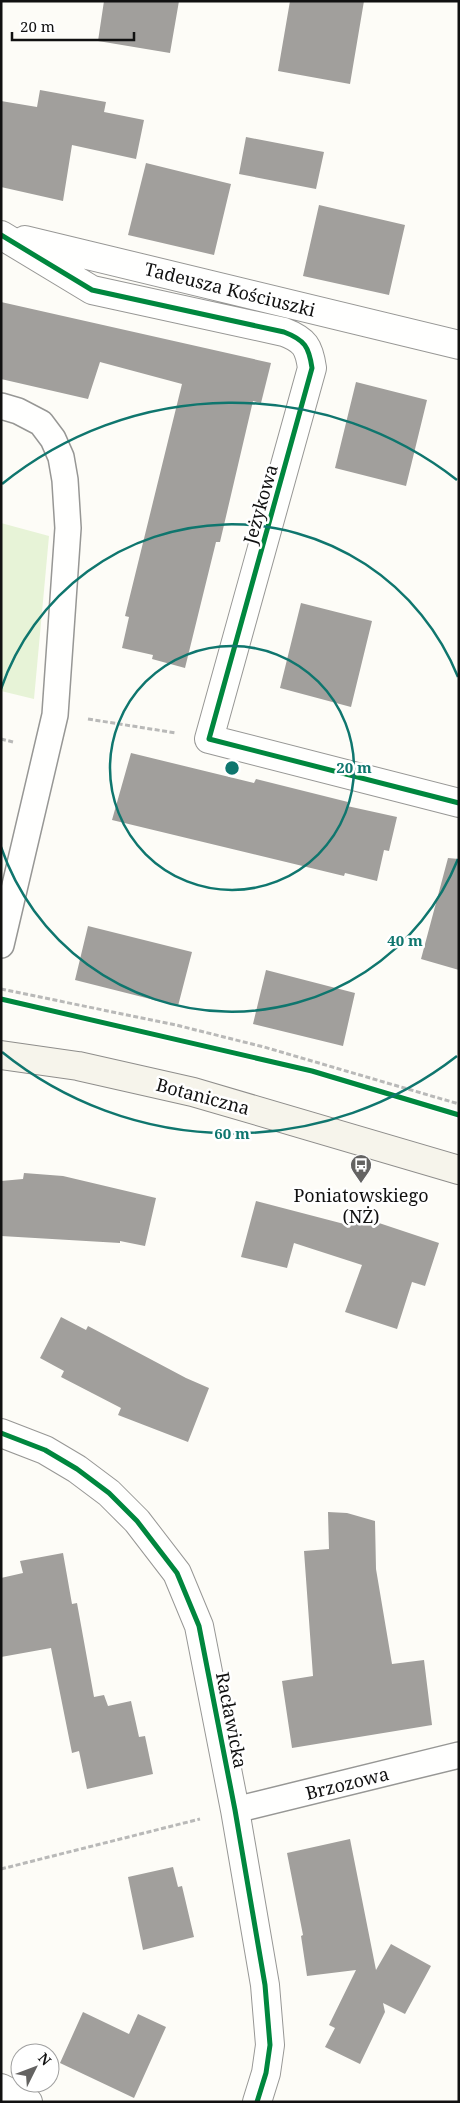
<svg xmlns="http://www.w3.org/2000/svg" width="460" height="2103" font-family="'Noto Serif',serif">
	<rect width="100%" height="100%" fill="#fdfcf7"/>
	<path fill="#e7f3d7" d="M1,523l48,13 -15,163 -33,-8z"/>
	<path fill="#a19f9c" d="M104,1h75l-9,52 -72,-12z
		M290,1h74l-14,83 -72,-13z
		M40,90l66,12 -2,10 40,8 -8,39 -64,-14 -9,56 -62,-14v-86l36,6z
		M246,137l78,15 -8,37 -77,-15z
		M146,163l85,21 -17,71 -86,-20z
		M319,205l86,20 -16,70 -86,-19z
		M1,302l270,61 -10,40 -8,-2 -33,141h-4l-31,126 -33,-9 1,-4 -31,-7 7,-31 -4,-1 57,-232 -82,-22 -12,37 -87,-20z
		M356,382l71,18 -21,86 -71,-18z
		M301,603l71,18 -21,86 -71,-19z
		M131,753l123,30 2,-4 92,23 -1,4 50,11 -8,34 -5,-1 -7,31 -32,-8 -1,3 -232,-56z
		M448,858l11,1v111l-38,-11z
		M88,926l104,26 -14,54 -103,-26z
		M266,970l89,23 -12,53 -90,-22z
		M24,1173l39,3 93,22 -11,48 -25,-5v2l-119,-7v-55l22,-2z
		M256,1201l92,24 4,-11 87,29 -14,43 -13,-4 -15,47 -52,-17 17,-47 -68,-22 -7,25 -46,-11z
		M61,1317l25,13 2,-4 98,52 23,10 -21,54 -70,-27 3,-7 -60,-31 3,-6 -24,-13z
		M328,1512l19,1 28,8 1,48 16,95 32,-4 8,65 -140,23 -10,-67 31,-5 -9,-125 25,-2z
		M63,1553l9,51 5,-1 17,94 10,-2 4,11 23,-5 8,36 6,-1 8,38 -66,15 -8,-38 -7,2 -21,-105 -50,9v-79l22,-5 -3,-12z
		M350,1839l26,131 15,-26 40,22 -26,48 -22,-11 2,9 -25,52 -35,-17 10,-19 -6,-3 27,-55 -49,6 -6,-40 2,-1 -16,-82z
		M173,1867l5,20 4,-1 12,51 -51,13 -15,-73z
		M83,2012l46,22 9,-20 28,13 -32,71 -74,-35z"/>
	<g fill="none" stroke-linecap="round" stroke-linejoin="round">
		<g stroke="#979795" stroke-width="28">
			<path id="service" d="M1,406l17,5 23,12 12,16 8,18 4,23 3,48 -13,187 -54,230
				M235,1810l224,-55"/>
		</g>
		<g stroke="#979795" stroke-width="30">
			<path id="minor" d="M1,235l91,55 192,42c21,8 25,15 28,36l-103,371 250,64
				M25,240l434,105
				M1,1433l44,17 32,19 32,24 28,28 40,52 22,53 36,184 30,175 5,60 -4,28 -9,29
				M1,2088l27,14"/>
		</g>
		<g stroke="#8e8d8b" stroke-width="30">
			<path id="secondary" d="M1,1055l77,11 115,26 266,78"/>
		</g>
		<path stroke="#b9b9b8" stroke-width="3" stroke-dasharray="5 2.5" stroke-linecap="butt" d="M88,719l88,14
			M1,739l12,3
			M1,989l175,36 88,22 195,57
			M1,1869l199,-50"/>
		<use href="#service" stroke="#fffffe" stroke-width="25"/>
		<use href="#minor" stroke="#fffffe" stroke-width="28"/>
		<use href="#secondary" stroke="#f6f4eb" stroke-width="28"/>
		<g stroke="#fff" stroke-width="8">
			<path id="cycleway" d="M1,235l91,55 192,42c21,8 25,15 28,36l-103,371 250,64
				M1,999l311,72 147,44
				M1,1433l44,17 32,19 32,24 28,28 40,52 22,53 36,184 30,175 5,60 -4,28 -9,29"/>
		</g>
		<use href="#cycleway" stroke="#00873e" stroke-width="5"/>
	</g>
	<g fill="none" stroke="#0f766e" stroke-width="2.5">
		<circle cx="232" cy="768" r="122"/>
		<path d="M458 859A244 244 0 0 1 1 847M1 689A244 244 0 0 1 458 677"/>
		<path d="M457 1056A366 366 0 0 1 2 1052M2 484A366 366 0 0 1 457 480"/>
	</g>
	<defs>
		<g id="bus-pin" transform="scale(1.125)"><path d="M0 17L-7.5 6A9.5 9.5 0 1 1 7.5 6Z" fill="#646362" stroke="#fff"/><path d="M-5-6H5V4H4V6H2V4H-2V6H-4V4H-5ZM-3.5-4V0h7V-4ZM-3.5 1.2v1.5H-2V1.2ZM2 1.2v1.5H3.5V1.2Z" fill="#fff"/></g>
	</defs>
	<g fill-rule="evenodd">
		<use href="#bus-pin" x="361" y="1165"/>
	</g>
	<g text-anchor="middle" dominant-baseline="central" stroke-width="5" stroke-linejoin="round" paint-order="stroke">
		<g font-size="18" fill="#111" stroke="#fff">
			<text transform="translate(230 289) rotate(14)">Tadeusza Kościuszki</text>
			<text transform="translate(260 504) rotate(-74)">Jeżykowa</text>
			<text transform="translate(203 1096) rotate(15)">Botaniczna</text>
			<text transform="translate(232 1720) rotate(79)">Racławicka</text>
			<text transform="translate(347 1783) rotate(-14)">Brzozowa</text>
		</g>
		<g font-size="18" fill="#111" stroke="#fff">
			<text x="361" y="1195">Poniatowskiego<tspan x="361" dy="21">(NŻ)</tspan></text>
		</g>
	</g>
	<circle cx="232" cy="768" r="8" fill="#0f766e" stroke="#fff" stroke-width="2.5"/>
	<g font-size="15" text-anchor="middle" font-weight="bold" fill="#0f766e" stroke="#fff" stroke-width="5" stroke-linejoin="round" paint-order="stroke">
		<text x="354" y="773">20 m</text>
		<text x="405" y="946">40 m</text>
		<text x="232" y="1139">60 m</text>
	</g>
	<rect width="460" height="2103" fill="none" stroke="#111111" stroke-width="5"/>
	<g transform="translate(35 2068) rotate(48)"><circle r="24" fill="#ffffff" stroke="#a0a0a0"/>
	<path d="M0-4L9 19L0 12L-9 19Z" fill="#646362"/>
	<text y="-8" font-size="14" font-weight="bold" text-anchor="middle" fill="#111111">N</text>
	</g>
	<path d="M12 32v8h122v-8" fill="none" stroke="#111111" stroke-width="2.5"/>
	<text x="20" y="32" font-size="15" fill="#111111" stroke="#ffffff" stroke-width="4" paint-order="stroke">20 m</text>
</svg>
